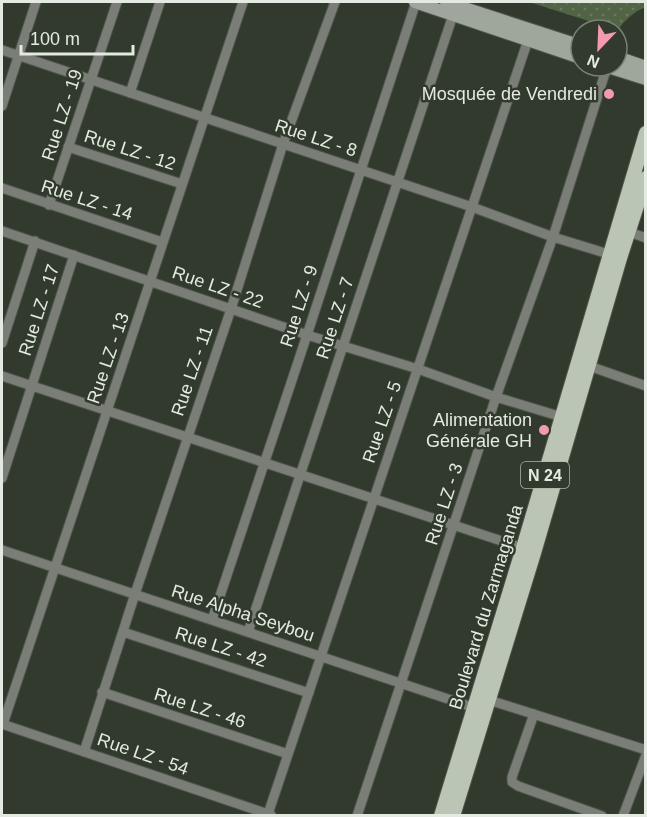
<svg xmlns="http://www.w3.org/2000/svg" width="647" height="817" font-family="Helvetica,sans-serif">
	<defs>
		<pattern id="grass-dots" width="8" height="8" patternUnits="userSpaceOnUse" patternTransform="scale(1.5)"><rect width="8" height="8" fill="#516446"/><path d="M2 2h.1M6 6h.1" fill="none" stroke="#6a7a60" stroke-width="1.8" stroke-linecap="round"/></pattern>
	</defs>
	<rect width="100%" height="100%" fill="#313a2d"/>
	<path fill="url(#grass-dots)" d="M529,2h116l1,5c-13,5 -21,13 -29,24v-1z"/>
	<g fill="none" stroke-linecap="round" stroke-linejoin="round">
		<g stroke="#4e564a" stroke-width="11">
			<path id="minor" d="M2,50l470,157 81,30 62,19
				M130,93l30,-91
				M2,106l34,-104
				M68,147l114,37
				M2,188l160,54
				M49,205l68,-203
				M2,231l305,104 111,34 78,28 66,20
				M629,232l17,6
				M2,343l33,-102
				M589,366l57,20
				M2,376l521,172
				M2,478l72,-223
				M2,550l473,158
				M212,620l95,-285 109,-333
				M123,632l186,61
				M248,632l205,-617
				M102,692l186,62
				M489,700l157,50
				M534,714l-22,63v5l6,4 84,30
				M2,724l269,91
				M3,724l240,-722
				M84,752l51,-158 96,-285 52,-165 52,-142
				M268,814l260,-774
				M357,816l139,-419 57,-160 54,-170
				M623,816l23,-61"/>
		</g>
		<g stroke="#4e564a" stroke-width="14">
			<path id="secondary" d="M415,2l166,56
				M446,2l135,44
				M617,57l29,10
				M605,66l41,13"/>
		</g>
		<g stroke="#4e564a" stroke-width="16">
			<path id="primary" d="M441,816l82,-268 123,-415
				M453,816l81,-263 86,-295 26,-80"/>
		</g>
		<use href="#minor" stroke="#7a7e77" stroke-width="9"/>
		<use href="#secondary" stroke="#9fa69b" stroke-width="12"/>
		<use href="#primary" stroke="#bbc5b6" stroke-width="14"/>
	</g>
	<g fill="#f29aae" stroke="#313a2d" stroke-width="2">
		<circle cx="609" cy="94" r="6"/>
		<circle cx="544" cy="430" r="6"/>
	</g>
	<g text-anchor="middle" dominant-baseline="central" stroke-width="5" stroke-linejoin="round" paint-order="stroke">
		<rect fill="#313a2d" stroke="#aeb5ab" stroke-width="1.5" x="521" y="462" width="48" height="26" rx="4.5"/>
		<g font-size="16" font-weight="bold" fill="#e4eae1">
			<text x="545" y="475">N 24</text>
		</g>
		<g font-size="18" fill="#e4eae1" stroke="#313a2d" text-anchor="end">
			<text x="597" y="94">Mosquée de Vendredi</text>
			<text x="532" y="420">Alimentation<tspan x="532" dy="21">Générale GH</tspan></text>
		</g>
		<g font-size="18" fill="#e4eae1" stroke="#313a2d">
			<text transform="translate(62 115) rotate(-72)">Rue LZ - 19</text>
			<text transform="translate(316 138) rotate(18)">Rue LZ - 8</text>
			<text transform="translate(130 150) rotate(18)">Rue LZ - 12</text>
			<text transform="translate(87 200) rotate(18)">Rue LZ - 14</text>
			<text transform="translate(218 287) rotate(19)">Rue LZ - 22</text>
			<text transform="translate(299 306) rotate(-72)">Rue LZ - 9</text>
			<text transform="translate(39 310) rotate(-72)">Rue LZ - 17</text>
			<text transform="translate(335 318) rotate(-72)">Rue LZ - 7</text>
			<text transform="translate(108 358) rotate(-71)">Rue LZ - 13</text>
			<text transform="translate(192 371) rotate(-71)">Rue LZ - 11</text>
			<text transform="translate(382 422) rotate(-71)">Rue LZ - 5</text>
			<text transform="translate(444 504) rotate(-72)">Rue LZ - 3</text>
			<text transform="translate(486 607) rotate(-73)">Boulevard du Zarmaganda</text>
			<text transform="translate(243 613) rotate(18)">Rue Alpha Seybou</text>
			<text transform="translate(221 647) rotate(18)">Rue LZ - 42</text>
			<text transform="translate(200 708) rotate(18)">Rue LZ - 46</text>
			<text transform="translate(143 754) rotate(19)">Rue LZ - 54</text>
		</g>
	</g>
	<rect width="647" height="817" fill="none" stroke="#e4eae1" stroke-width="6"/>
	<g transform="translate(599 48) rotate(203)"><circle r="28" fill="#313a2d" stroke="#798075" stroke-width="1.5"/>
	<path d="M0-4.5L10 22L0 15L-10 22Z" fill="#f29aae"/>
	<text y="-9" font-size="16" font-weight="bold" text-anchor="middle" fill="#e4eae1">N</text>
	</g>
	<path d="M21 45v9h112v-9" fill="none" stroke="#e4eae1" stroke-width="3"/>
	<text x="30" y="45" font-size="18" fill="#e4eae1" stroke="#313a2d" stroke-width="4.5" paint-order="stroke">100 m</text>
</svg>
